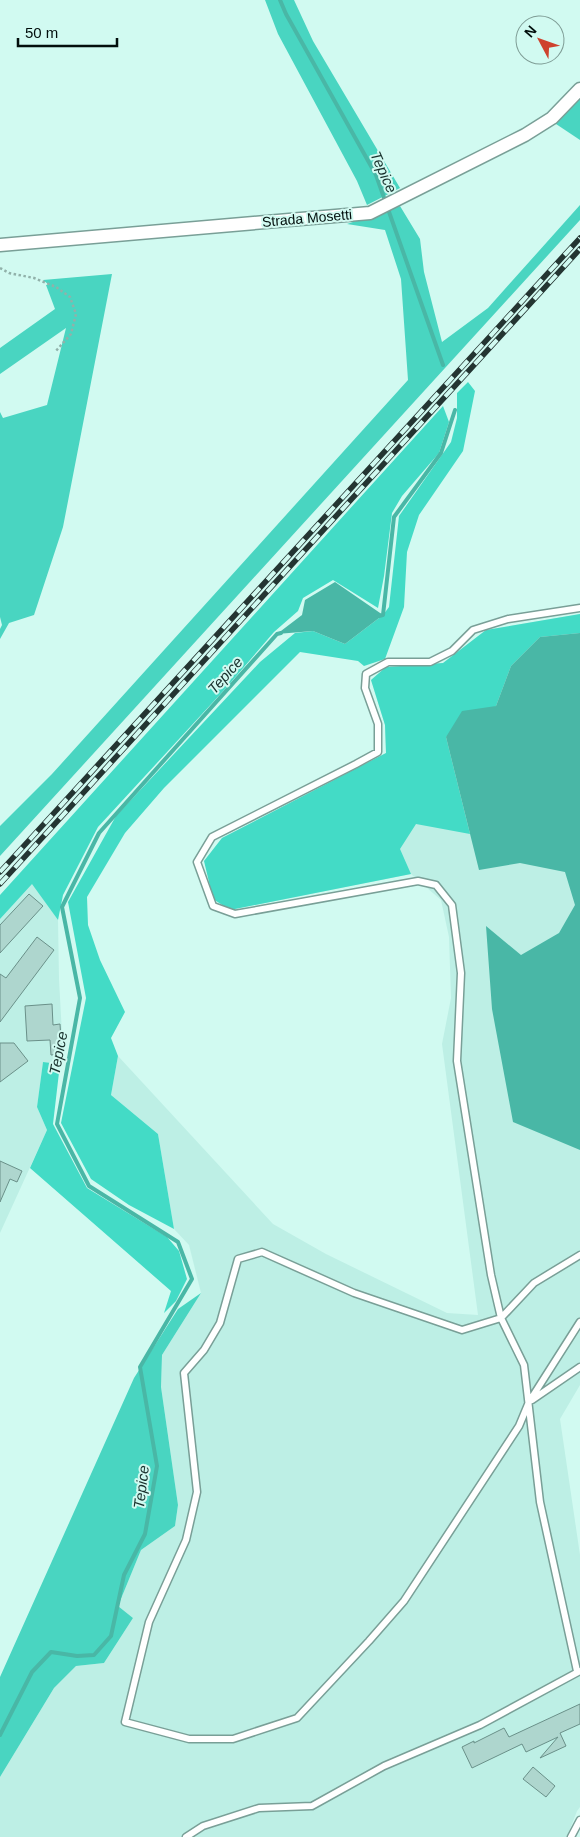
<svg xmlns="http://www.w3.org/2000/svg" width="580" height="1837" font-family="Arial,sans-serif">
	<rect width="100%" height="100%" fill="#d1faf1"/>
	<path fill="#bdefe5" d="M580,614v771l-20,34 20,136v252l-3,4 -10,26h-567v-60l54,-89 22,-22 28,-3 29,-45 -15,-12 23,-56 34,-24 3,-21 -17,-118 1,-32 39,-62 -12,-48 -15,-16 -16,-95 -47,-39 7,-39 155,168 53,30 121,59 31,2 -36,-271 9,-46 -2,-61 -8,-37 -30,-26 -181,36 -26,-49 18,-23 164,-85 -1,-28 -14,-45 15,-13 57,-4 43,-33z
		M32,883l26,37 1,59 4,74 -3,11 -17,-2 -6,45 10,23 -47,103v-314z"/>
	<path fill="#49d5c1" d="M265,0h29l19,41 87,147 -33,17 -10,-24 -79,-147z
		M580,94v46l-27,-18z
		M580,205v15l-580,636v-30l52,-52 356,-394 -7,-101 -16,-49 -38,-6 53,-18 20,33 4,33 18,70 46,-34z
		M112,274l-49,253 -29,88 -25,8 -9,16v-10l2,-4 -2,-8v-205l3,6 44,-13 19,-77 -66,46v-26l55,-39 -9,-24h3l-6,-5z
		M201,1293l-39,62 -1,32 17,118 -3,21 -34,24 -23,56 15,12 -29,45 -28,3 -22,22 -54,89v-100l134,-299 44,-69z"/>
	<path fill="#43dbc6" d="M468,382l7,9 -12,60 -44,64 -12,37 -3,55 -19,52 -21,7 -6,-5 -58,-9 -136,136 -39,45 -38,64 1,28 12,35 25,52 -14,26 7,18 -7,39 47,39 16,95 -45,-24 -38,-26 -30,-56 25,-125 -18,-96 48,-86 144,-154 35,-29 18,-2 32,13 38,-29 6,-8 10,-91 52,-74 6,-24v-25z
		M443,406l6,16 -10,31 -37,43 -10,17 -8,63 -6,32 -45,-28 -30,18 -5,13 -24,21 -48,56 -128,139 -35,68 -5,25 -26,-36 -32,35v-24z
		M580,614v19l-40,4 -29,29 -15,40 -50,31 24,97 -54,-10 -16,25 11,25 -181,36 -17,-11 -9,-38 18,-23 164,-85 -1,-28 -14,-45 15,-13 57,-4 43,-33z
		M43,1062l17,2 -7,60 34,64 80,49 12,14 8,28 -11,22 -12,12 7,-22 -141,-123 17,-38 -10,-23z"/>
	<path fill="#49b7a6" d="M335,582l48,33 -38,29 -32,-13 -36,3 25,-19 3,-15z
		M580,633v517l-67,-28 -21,-113 -6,-83 35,29 38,-22 16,-28 -10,-33 -45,-9 -41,7 -33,-133 16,-26 34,-5 15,-40 29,-29z"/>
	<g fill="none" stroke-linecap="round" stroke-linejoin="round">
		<path stroke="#49b7a6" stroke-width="4" d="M280,0l6,14 90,161 67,190
			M379,616l4,-1 11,-98 47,-64 14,-43
			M0,1735l32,-63 19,-20 26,4 17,-1 17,-19 13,-61 21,-41 12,-68 -17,-99 52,-88 -14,-37 -89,-56 -32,-62 23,-126 -18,-91 37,-74 178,-199 4,-1"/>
	</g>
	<path fill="#aed6ce" stroke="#6a9089" d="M29,894l14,12 -43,47v-28z
		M37,937l17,13 -54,72v-48l6,4z
		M52,1004l1,21 7,-1 2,30 -11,1 -1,-15 -23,1 -2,-35z
		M0,1043h14l14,18 -28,21z
		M0,1161l22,10 -5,11 -7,-3 -10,23z
		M580,1704v20l-20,9 6,13 -26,12 18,-21 -32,15 -4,-8 -50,24 -10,-21 12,-6v2l30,-15 5,9z
		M533,1767l22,19 -9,11 -23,-18z"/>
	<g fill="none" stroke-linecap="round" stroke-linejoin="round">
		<g stroke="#799f97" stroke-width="9">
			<path id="service" d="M580,1255l-46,28 -33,35 -39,12 -108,-37 -92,-41 -24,7 -18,64 -16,27 -20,23 13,119 -11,48 -37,82 -24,100 64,17h44l64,-21 72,-77 35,-40 115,-175 10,-24 51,-80
				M532,1400l48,-33
				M577,1671l-37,-169 -16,-137 -23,-47 -10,-43 -34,-214 4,-88 -9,-68 -16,-20 -18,-4 -183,33 -22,-8 -16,-44 15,-25 144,-73 22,-12v-28l-13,-36 1,-14 22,-12h42l22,-11 21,-21 35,-11 72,-11
				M186,1837l17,-11 56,-18 53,-2 72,-40 96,-41 100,-54
				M571,1837l9,-17"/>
		</g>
		<g stroke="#799f97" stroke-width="15">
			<path id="minor" d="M0,245l370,-32 155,-78 27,-17 28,-29"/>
		</g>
		<path stroke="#91b1aa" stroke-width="2.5" stroke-dasharray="2.5 2.5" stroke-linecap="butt" d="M0,268l9,5 25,5 22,9 14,10 6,17 -5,20 -16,18"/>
		<use href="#service" stroke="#fff" stroke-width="6"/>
		<use href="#minor" stroke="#fff" stroke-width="12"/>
		<g stroke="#243532" stroke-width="5.5">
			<path id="rail" d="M0,872l580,-634
				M0,884l580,-635"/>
		</g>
		<use href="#rail" stroke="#d1faf1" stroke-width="4" stroke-dasharray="11" stroke-linecap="butt"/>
	</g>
	<g text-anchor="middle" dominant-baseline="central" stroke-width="4" stroke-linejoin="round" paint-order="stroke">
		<g font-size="14" fill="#020e0c" stroke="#d1faf1">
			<text transform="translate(307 218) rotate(-5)">Strada Mosetti</text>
		</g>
		<g font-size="15" font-style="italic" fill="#18302c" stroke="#d1faf1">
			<text transform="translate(384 172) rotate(66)">Tepice</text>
			<text transform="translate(225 675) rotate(-48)">Tepice</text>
			<text transform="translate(58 1053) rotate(-79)">Tepice</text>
			<text transform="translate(141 1487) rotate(-83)">Tepice</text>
		</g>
	</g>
	<g transform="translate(540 40) rotate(311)"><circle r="24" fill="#d1faf1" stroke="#7e9c95"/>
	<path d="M0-4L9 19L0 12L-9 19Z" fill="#ce422d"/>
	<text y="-8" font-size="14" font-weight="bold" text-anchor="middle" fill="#020e0c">N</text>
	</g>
	<path d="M18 38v8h99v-8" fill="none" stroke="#020e0c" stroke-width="2.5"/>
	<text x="25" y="38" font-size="15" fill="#020e0c" stroke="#d1faf1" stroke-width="4" paint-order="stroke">50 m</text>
</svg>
